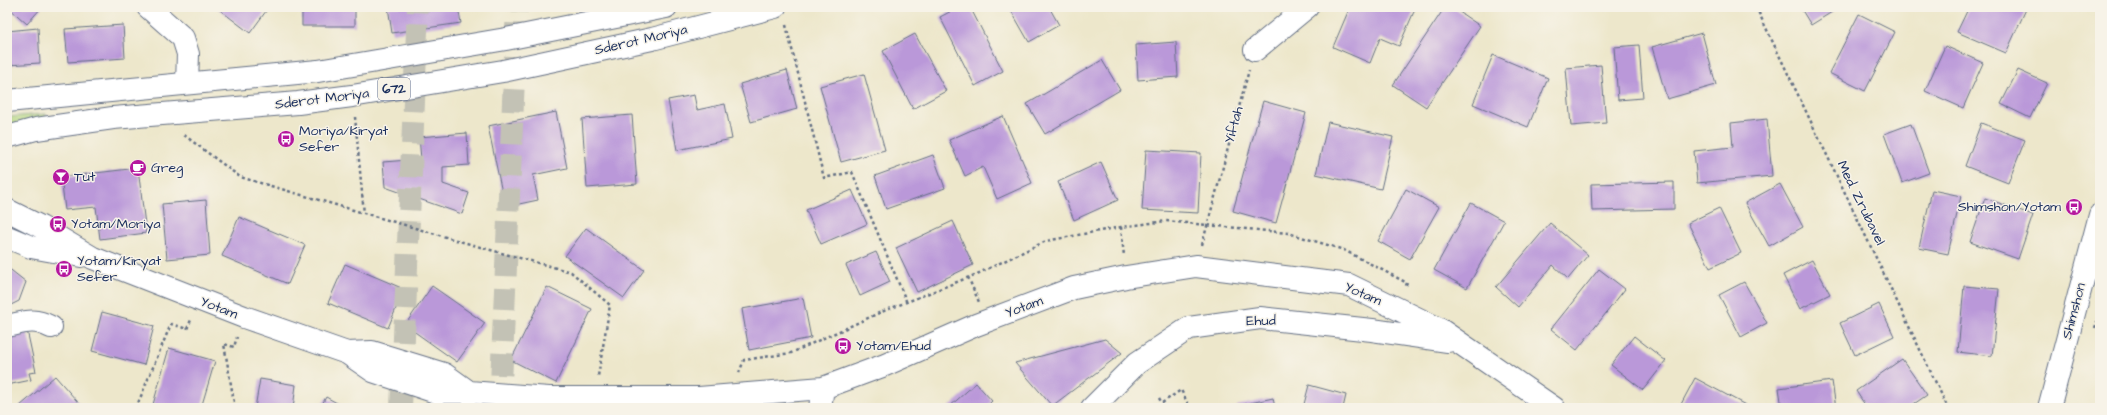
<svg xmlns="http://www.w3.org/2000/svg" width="2107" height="415" font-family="'Architects Daughter',sans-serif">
	<rect width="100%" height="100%" fill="#f7f3e8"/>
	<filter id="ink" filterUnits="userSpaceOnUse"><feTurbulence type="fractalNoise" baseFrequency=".025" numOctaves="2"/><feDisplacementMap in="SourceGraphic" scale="8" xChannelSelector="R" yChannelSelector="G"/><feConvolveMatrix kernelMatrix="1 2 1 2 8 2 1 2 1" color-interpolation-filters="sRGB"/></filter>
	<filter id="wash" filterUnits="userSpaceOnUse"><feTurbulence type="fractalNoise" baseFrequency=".012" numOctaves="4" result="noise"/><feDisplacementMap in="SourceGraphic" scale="16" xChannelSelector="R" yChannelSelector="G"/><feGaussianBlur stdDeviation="0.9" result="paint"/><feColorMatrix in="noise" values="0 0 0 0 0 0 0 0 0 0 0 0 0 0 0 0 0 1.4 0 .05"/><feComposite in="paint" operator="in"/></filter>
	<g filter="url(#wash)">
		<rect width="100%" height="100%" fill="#ede7cb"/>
		<path fill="#b1d47c" stroke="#66826d" d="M46,114v6l-39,6v-9z"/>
		<g id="blocks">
			<path fill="#ba98d9" d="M8,7h34l-15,17z
				M216,7h53l-19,26z
				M302,7h53v19h-53z
				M388,7h70l3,16 -69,10z
				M959,7h11l33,64 -28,15 -35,-69z
				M1009,7h40l10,18 -30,17z
				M1350,7h66l-17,39 -19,-8 -10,25 -37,-16z
				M1445,7h7l28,19 -54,81 -33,-22z
				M1800,7h40l-29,18z
				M1969,7h58l-21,46 -49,-21z
				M1859,14l36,18 -30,59 -36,-18z
				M123,25l2,33 -57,4 -3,-33z
				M38,28l2,35 -33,2v-34z
				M1702,33l14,52 -49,14 -15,-52z
				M915,34l31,57 -33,18 -30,-58z
				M1176,42l2,35 -40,3 -2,-35z
				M1639,45l4,53 -25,2 -4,-53z
				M1945,46l38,17 -20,45 -38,-17z
				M1493,55l55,23 -20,49 -55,-23z
				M1102,60l18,30 -75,44 -18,-30z
				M1601,65l5,58 -35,3 -5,-58z
				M787,70l10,39 -46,13 -11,-38z
				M2018,70l29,13 -17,35 -29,-14z
				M864,74l21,76 -44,12 -21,-76z
				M694,95l3,15 28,-6 7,35 -55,11 -9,-50z
				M1263,101l43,12 -30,110 -43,-12z
				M556,112l11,56 -34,7 5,25 -33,7 -17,-81z
				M632,115l5,69 -50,4 -5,-69z
				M1003,116l29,67 -35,16 -14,-32 -18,9 -16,-36z
				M1767,119l5,57 -75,7 -3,-32 39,-4 -2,-24z
				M1328,122l65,15 -12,52 -65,-15z
				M1981,123l44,17 -17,43 -43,-17z
				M1911,124l18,49 -27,10 -18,-49z
				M467,133l2,32 -26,2v17l26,9 -7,21 -77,-27 -2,-25 38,-3 -2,-22z
				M1146,150l55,3 -3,60 -56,-3z
				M933,155l12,33 -59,21 -11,-33z
				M1101,162l17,38 -44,20 -16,-38z
				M138,168l8,65 -46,6 -4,-32 -31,3 -4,-33z
				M1674,182v27l-82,2 -1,-27z
				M1780,184l23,43 -34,19 -24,-43z
				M1406,189l33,18 -29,52 -32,-18z
				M852,190l15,34 -46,20 -15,-34z
				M1932,190l29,6 -13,58 -29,-6z
				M1985,198l48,17 -15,44 -48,-17z
				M206,200l4,55 -43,4 -5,-55z
				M1471,203l33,18 -37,67 -33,-18z
				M1719,208l22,45 -31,15 -22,-45z
				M239,217l66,28 -17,39 -66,-28z
				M953,221l20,44 -56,27 -21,-44z
				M1550,223l38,32 -20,24 -15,-14 -35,42 -22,-20z
				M586,228l58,42 -20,28 -59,-42z
				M876,252l14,30 -30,14 -14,-31z
				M1812,260l18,34 -30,15 -17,-34z
				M345,264l59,25 -16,39 -60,-25z
				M7,267l19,15 -7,19 -12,6z
				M1599,269l26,20 -48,61 -26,-21z
				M1744,282l23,41 -26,14 -22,-42z
				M432,286l53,37 -28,39 -52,-37z
				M1964,286l35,3 -7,67 -34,-4z
				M547,287l45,22 -36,74 -45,-23z
				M803,298l8,40 -62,12 -7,-41z
				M1879,304l15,32 -39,19 -15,-32z
				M102,312l52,14 -10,39 -52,-14z
				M27,330l9,42 -7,1 2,7 -24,5v-51z
				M1634,336l32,25 -23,29 -32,-25z
				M1105,339l17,14 -70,53 -37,-43z
				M169,348l46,13 -14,47h-49z
				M1902,359l25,36 -19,13h-41l-11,-17z
				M55,376l28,32h-61l-2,-2z
				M1695,378l56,30h-72z
				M260,379l36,6 -3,23h-38z
				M1832,381l4,27h-54l-3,-20z
				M976,383l16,18 -7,7h-37z
				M1309,385l37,10 -3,13h-40z
				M326,397l20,11h-26z
				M1273,398l2,10h-38v-2z"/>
		</g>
	</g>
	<g filter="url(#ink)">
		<use href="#blocks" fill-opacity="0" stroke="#646f84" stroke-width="1"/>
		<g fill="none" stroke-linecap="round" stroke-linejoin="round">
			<path stroke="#c3c2b5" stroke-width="22" stroke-dasharray="22 11" stroke-linecap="butt" d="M401,408l17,-401
				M500,408l17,-401"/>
			<g stroke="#646f84" stroke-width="24">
				<path id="minor" d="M148,7l35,31 5,16 -1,29
					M1255,50l52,-43
					M7,210l34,17 52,31 151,59 103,36 26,18 63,21h33l80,6h150l124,-10 62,-23 91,-40 98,-37 52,-11 70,-11 153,19 92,45 113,78
					M7,237l24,10 50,9
					M7,326c19,-4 26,-8 44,1
					M347,353l25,-1 72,22 25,18
					M820,408l3,-20
					M1092,408l45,-45 52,-35 71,-10 112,12 76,11
					M2049,408l51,-193"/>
			</g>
			<g stroke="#646f84" stroke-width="24">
				<path id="major" d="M7,101l311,-30 188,-32 160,-32
					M7,137l29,-8 77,-11 185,-15 54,-7 151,-25 149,-32 123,-32"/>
			</g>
			<path stroke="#646f84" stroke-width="2.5" stroke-dasharray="3 3" stroke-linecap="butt" d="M1756,7l192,401
				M786,25l38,153 28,-6 55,131
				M355,117l9,97
				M184,135l56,42 247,72 84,23 39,33 -12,71
				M1121,227l3,29
				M1202,245l47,-175
				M968,277l11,25
				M2095,328l5,-16
				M739,373l5,-13 47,-7 88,-40 98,-39 69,-33 75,-14 45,-6 122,12 56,17 63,33 -2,5
				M1159,398l3,5 19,-13 9,18
				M136,408l35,-84 16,5 4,-9
				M235,408l-11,-64 10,3 3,-10
				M250,408l5,-1"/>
			<use href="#minor" stroke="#fff" stroke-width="22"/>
			<use href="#major" stroke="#fff" stroke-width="22"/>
		</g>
	</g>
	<defs>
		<g id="bus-disc" transform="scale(0.9)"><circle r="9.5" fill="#b5179e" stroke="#f7f3e8"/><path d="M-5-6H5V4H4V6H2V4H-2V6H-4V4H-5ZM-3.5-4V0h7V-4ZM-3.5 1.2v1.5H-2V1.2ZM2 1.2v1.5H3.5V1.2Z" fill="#fff"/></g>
		<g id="cafe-disc" transform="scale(0.9)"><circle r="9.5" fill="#b5179e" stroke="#f7f3e8"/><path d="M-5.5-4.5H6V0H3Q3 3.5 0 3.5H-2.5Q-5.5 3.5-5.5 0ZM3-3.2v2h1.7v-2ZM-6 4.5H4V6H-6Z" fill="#fff"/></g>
		<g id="bar-disc" transform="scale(0.9)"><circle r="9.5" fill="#b5179e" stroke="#f7f3e8"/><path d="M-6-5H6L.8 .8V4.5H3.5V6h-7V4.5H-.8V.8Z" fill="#fff"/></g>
	</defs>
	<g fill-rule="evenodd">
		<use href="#bus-disc" x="286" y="139"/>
		<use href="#cafe-disc" x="138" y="168"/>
		<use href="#bar-disc" x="61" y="177"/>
		<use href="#bus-disc" x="2074" y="207"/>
		<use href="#bus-disc" x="58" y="224"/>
		<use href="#bus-disc" x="64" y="269"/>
		<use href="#bus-disc" x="843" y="346"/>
	</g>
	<g text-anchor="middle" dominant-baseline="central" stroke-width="3" stroke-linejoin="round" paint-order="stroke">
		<rect fill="#f7f3e8" stroke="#5d6a87" stroke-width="1" x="378" y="78" width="32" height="22" rx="3"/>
		<g font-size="13" font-weight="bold" fill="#1b2f5e">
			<text x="394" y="89">672</text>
		</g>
		<g font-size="14" fill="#1b2f5e" stroke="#f7f3e8">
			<text transform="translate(641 40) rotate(-13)">Sderot Moriya</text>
			<text transform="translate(322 99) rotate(-7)">Sderot Moriya</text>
			<text transform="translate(1234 125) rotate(-75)">Yiftah</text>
			<text transform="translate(1861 203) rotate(64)">Med. Zrubavel</text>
			<text transform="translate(1363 294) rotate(23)">Yotam</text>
			<text transform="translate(1024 307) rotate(-21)">Yotam</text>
			<text transform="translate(219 308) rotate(21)">Yotam</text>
			<text transform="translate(2074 311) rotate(-75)">Shimshon</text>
			<text transform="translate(1261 321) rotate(-1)">Ehud</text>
		</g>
		<g font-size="14" fill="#1b2f5e" stroke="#f7f3e8" text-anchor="start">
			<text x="299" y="131">Moriya/Kiryat<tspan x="299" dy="16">Sefer</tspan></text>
			<text x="151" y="168">Greg</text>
			<text x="74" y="177">Tut</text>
			<text x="2061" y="207" text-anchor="end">Shimshon/Yotam</text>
			<text x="71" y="224">Yotam/Moriya</text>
			<text x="77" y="261">Yotam/Kiryat<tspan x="77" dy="16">Sefer</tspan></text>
			<text x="856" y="346">Yotam/Ehud</text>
		</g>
	</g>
	<rect width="2107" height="415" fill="none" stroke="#f7f3e8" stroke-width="24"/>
</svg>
